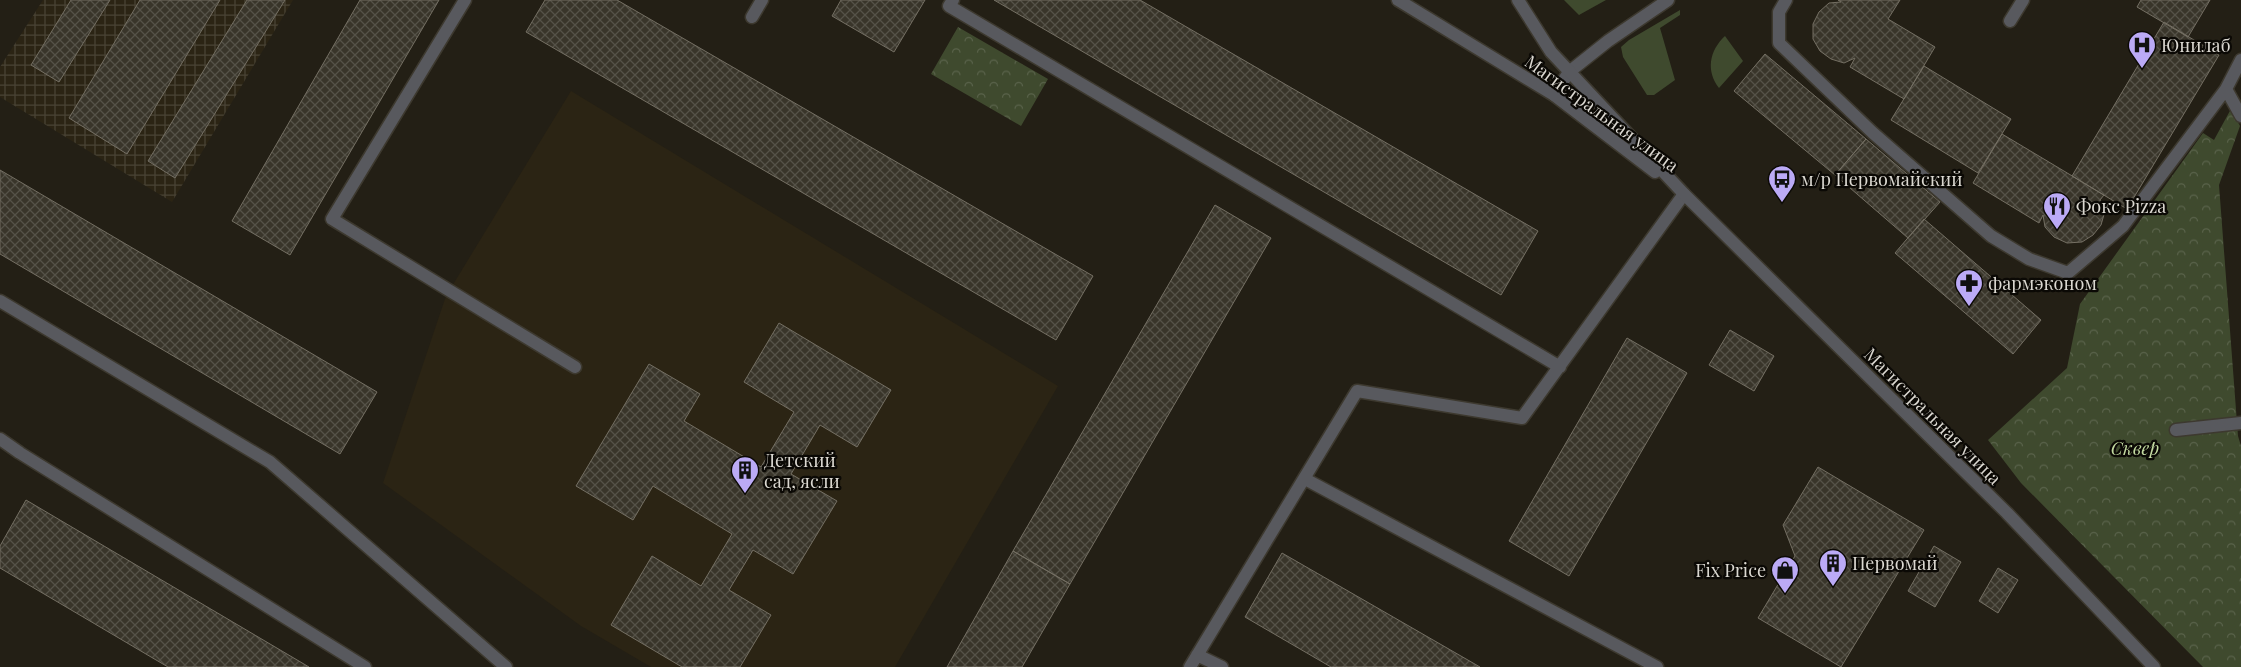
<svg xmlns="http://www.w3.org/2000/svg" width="2241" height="667" font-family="'Playfair Display',serif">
	<defs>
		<pattern id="industrial-grid" width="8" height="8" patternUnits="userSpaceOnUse" patternTransform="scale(1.25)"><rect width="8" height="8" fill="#2b2414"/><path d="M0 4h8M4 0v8" fill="none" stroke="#494335"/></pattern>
		<pattern id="park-crowns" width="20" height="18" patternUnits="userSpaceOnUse" patternTransform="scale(1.25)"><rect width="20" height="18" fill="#3f4a2e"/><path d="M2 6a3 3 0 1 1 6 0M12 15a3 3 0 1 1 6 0" fill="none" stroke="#5a634b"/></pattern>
		<pattern id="building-cross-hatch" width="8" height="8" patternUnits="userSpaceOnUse" patternTransform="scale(1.25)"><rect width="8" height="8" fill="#39352a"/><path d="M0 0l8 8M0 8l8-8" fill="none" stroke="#555248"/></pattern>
	</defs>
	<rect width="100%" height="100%" fill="#231f15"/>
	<path fill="url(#industrial-grid)" d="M43,0h250l-121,202 -172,-105v-30z"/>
	<path fill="#2b2414" d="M571,91l487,295 -163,281h-244l-70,-41 -198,-143 63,-187z"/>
	<path fill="#3f4a2e" d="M1564,0h42l-27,15z
		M1680,10v5l-20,13 15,52 -21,15h-7l-24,-38 -2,-10 8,-7z
		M1725,36l18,25 -24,27c-13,-17 -10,-37 6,-52z"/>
	<path fill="url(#park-crowns)" d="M958,27l90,52 -27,47 -90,-52z
		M2231,109l9,17 -21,59 19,251 3,10v221h-38l-182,-184 -33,-43 79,-72 13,-64 123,-171 11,7z"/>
	<path fill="url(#building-cross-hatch)" stroke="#746f63" d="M71,0h39l-51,82 -28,-17z
		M140,0h80l-93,154 -58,-36z
		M247,0h38l-110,178 -27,-17z
		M360,0h79l-149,255 -58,-34z
		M545,0h72l476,276 -37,64 -530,-308z
		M841,0h84l-31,52 -62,-36z
		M994,0h146l398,231 -37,64z
		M1838,0h62l-12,19 47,28 -31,52 -54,-32 5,-9 -11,5 -13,-4 -11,-8 -7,-12v-15l6,-12 10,-9 12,-1z
		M2141,0h69l-22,37 -51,-30z
		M2164,22l55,33 -92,154 -55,-33z
		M1765,54l101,85 -31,36 -101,-84z
		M1924,66l87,53 -33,54 -87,-53z
		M2002,134l102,61 -4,5 5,11 -4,14 -8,10 -11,7 -15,1 -13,-6 -9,-10 -2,-12 -4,8 -66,-40z
		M1866,139l74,63 -32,36 -73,-63z
		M0,170l377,222 -37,62 -340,-200z
		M1215,205l56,33 -201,346 -57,-33z
		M1924,219l117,101 -28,34 -118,-101z
		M779,323l112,67 -34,57 -37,-22 -29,49 46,27 -44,73 -40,-24 -24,40 42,25 -31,52h-58l-71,-42 41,-69 49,30 31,-52 -79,-48 -20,34 -57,-34 73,-122 51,30 -16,27 77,46 33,-55 -50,-30z
		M1730,330l44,26 -20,35 -45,-26z
		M1627,338l60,35 -118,203 -60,-35z
		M1818,467l106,63 -83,137 -83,-49 37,-62 -12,-31z
		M26,500l283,167h-141l-168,-99v-22z
		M1934,546l27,16 -26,45 -27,-16z
		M1013,551l57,33 -48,83h-75z
		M1282,553l198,114h-149l-86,-50z
		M1998,568l20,12 -20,33 -19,-12z"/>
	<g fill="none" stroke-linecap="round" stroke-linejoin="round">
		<g stroke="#3d392f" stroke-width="15">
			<path id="lane" d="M465,0l-133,219 243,148
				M953,0l-4,6 611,361
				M1786,0l-7,12v31l94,90 118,103 38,23 39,14 55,-47 103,-137 15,-29
				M752,17l10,-17
				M2010,21l13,-21
				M2226,89l15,27
				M1554,95l15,-23 39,-31 60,-41
				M0,301l270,161 236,205
				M2176,430l65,-7
				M0,439l20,14 345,214
				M1305,479l352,188
				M1197,655l25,12
				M1190,667l167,-276 165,27 162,-224"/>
		</g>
		<g stroke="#3d392f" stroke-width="15">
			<path id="street" d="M1398,0l156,95 101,77
				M1518,0l33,52 133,142 323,319 147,154"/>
		</g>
		<use href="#lane" stroke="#58595e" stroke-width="12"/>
		<use href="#street" stroke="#58595e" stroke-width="12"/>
	</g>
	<defs>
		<g id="hospital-pin" transform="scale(1.4375)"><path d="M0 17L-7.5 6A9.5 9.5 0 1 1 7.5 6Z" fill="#bbaaf6" stroke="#0b0905"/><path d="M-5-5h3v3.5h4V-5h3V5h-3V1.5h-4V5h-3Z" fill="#111"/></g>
		<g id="bus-pin" transform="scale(1.4375)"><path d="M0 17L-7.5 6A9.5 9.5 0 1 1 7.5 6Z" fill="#bbaaf6" stroke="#0b0905"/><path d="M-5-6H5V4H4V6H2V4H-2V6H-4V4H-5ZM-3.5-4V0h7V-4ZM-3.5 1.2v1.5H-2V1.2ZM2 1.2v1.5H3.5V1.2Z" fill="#111"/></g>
		<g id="restaurant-pin" transform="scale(1.4375)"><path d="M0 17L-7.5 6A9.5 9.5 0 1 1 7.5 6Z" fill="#bbaaf6" stroke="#0b0905"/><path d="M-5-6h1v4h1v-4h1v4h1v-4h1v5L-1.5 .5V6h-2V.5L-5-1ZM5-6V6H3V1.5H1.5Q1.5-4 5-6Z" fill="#111"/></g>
		<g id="pharmacy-pin" transform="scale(1.4375)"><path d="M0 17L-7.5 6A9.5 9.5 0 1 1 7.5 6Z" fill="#bbaaf6" stroke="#0b0905"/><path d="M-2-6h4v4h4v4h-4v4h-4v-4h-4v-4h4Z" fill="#111"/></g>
		<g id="building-pin" transform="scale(1.4375)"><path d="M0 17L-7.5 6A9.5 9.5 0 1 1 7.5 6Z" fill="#bbaaf6" stroke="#0b0905"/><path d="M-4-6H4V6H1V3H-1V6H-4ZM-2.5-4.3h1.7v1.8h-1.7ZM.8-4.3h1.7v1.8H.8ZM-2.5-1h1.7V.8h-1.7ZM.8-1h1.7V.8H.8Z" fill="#111"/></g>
		<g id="shop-pin" transform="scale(1.4375)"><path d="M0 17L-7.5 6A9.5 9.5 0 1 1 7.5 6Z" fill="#bbaaf6" stroke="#0b0905"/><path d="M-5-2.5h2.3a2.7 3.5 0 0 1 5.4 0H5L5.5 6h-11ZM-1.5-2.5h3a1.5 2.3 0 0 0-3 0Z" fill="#111"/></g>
	</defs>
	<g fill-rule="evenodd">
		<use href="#hospital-pin" x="2142" y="45"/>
		<use href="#bus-pin" x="1782" y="179"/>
		<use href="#restaurant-pin" x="2057" y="206"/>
		<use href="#pharmacy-pin" x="1969" y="283"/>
		<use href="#building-pin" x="745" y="470"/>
		<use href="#building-pin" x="1833" y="563"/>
		<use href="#shop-pin" x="1785" y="570"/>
	</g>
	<g text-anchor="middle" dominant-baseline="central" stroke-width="4.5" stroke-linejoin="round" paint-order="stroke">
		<g font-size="18" fill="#dbd8d1" stroke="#0b0905" text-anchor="start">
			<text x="2161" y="45">Юнилаб</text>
			<text x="1801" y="179">м/р Первомайский</text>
			<text x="2076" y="206">Фокс Pizza</text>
			<text x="1988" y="283">фармэконом</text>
			<text x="764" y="460">Детский<tspan x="764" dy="21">сад, ясли</tspan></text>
			<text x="1852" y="563">Первомай</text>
			<text x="1766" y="570" text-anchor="end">Fix Price</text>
		</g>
		<g font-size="18" fill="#dbd8d1" stroke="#0b0905">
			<text transform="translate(1602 113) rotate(36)">Магистральная улица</text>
			<text transform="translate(1933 416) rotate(45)">Магистральная улица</text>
		</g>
		<g font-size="18" font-style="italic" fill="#c3daa1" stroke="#0b0905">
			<text x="2135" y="448">Сквер</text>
		</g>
	</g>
</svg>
